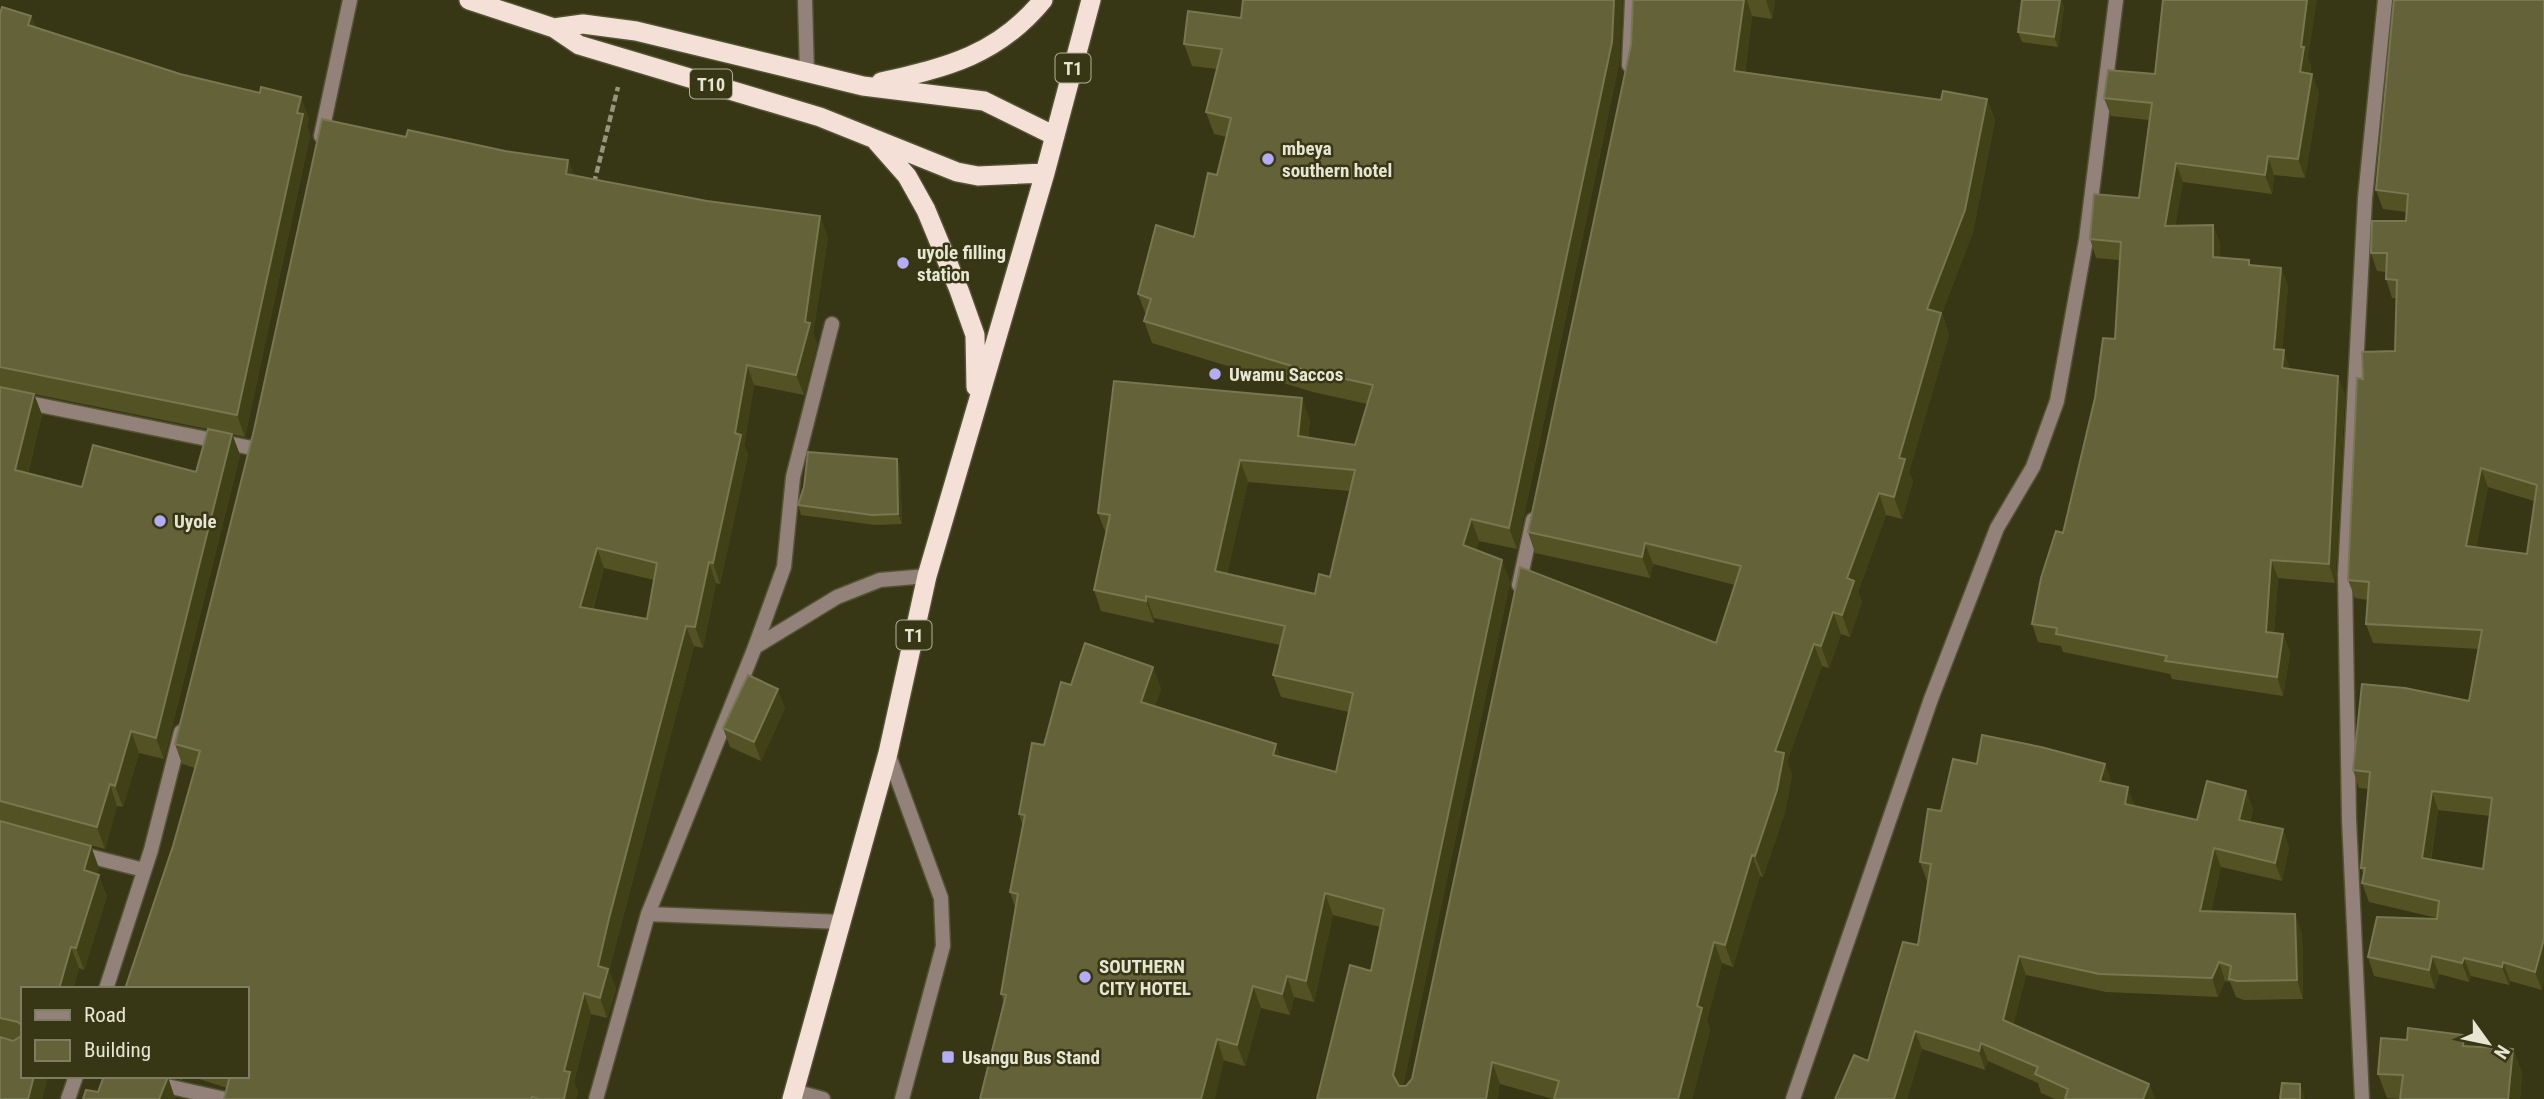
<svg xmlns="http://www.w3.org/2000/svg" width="2544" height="1099" font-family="'Roboto Condensed',sans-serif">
	<rect width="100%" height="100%" fill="#373716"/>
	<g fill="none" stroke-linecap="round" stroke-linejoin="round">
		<g stroke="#535334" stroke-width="17">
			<path id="service" d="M805,0l2,73
				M755,647l29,-80 9,-90 39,-153
				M888,753l53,145 2,48 -41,153"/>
		</g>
		<g stroke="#535334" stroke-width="17">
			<path id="minor" d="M1629,65l3,-65
				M321,136l29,-136
				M0,397l252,51
				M1519,585l14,-65
				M77,853l67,17
				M648,914l193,8
				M106,989l45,-139 30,-118
				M122,1076l103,23
				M68,1099l8,-23
				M596,1099l52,-185 107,-267 82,-50 43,-17 47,-4
				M1793,1099l138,-400 66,-171 36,-61 24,-66 29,-161 30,-240
				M2362,1099l-13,-280 -4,-244 20,-377 20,-198"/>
		</g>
		<g stroke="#535334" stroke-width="17">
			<path id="tertiary" d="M794,1091l29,8"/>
		</g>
		<g stroke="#535334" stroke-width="22">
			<path id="trunk" d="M469,0l85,28 25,17 241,72 137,55 21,4 67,-3
				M554,28l29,-4 53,7 227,55 121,15 71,35
				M881,82c67,-15 117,-27 162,-82
				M877,142l30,34 19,34 33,80 16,45 1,52
				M792,1099l96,-346 39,-177 118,-403 46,-173"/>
		</g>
		<path stroke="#96967c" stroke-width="4.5" stroke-dasharray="7 3.5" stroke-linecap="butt" d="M594,183l24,-96"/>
		<use href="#service" stroke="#928279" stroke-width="14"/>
		<use href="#minor" stroke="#928279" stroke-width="14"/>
		<use href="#tertiary" stroke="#928279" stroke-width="14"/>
		<use href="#trunk" stroke="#f4e0d6" stroke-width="19"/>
	</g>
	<path fill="#535225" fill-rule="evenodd" d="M1243,0h379l-3,64 -102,485 -38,-8 -3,9 34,32 -107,504h3l6,-7 304,-436 19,-58 -82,-21 -3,14 -115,-25 -7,-21 103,-487 2,-45h142l-3,19 -20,-3 -7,56 196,28 46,-1 8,21 -22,112 -31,81 7,22 -40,137 4,9 -11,38 -16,-4 -28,77 4,10 -12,35 -9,-3 -12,34 -7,-2 -35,95 5,14 -7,37 -22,65 -3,-1 -27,91 -11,-4 -15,57 3,10 -18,69h-139l-53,-15 -183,15 54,-128 9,-44 -47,-12 -19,87 -20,-5 -4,18 -29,-7 -16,58 -241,-63 -3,-9 15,-84 -6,-18 13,-66 -4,-12 25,-69 27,-60 82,-18 8,22 -6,17 126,51 55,15 13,-60 -68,-15 -8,-22 7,-30 -126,-27v5l-53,-12 -7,-21 12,-56 -8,-21 212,-93 -2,18 47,7 12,-41 -54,-12 -161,-49 -8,-22 2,-6 -8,-21 56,-57 23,-62 10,-38 -13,-3 -8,-22 11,-43 -25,-3 -8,-22 57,-26zM1248,482l102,9 -20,86 -15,17 -88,-20z
		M2022,0h39l3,7 -6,40 -36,-5 -4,-10z
		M2544,0l-2,990 -32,-9 -1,4 -38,-9 -2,6 -30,-8 -4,15 -61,-13 -6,-19 69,-38v-1l-68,-16 -7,-19 2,-8 -3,-7 7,-79 -9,-1 -6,-18 116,-69 10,-52 -106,-6 -7,-19 2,-24 -13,-2 -7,-18 15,-201 32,-28 2,-53h-5l-6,-19v-7l-9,-1 -6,-18 35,-32 1,-9 -24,-3 -7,-19zM2488,487l46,14 -7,53 -51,-7zM2438,810l52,6 -7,53 -52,-9z
		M0,14l31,2 5,12 273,90 -2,9 3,9 -65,301 -13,-3 8,21 -76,304 -25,-6 -16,54 -6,-1 -12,43 -103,-28 97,47 -2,6 10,22 -23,74 -5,-2 -6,21h-50v87h25l-6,23h-42zM34,394l174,35 -12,43 -114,15 -54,-14 14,-58z
		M2308,59l3,7 -1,8 9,18 -14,86 -31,-3 -2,19 -89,-12 -8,44 38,-1 7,19v14l31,7 30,3 7,18 -6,64 8,19 55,25 -10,189 -57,-5 -4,55 9,1 7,19 -7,43 -111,-17 -2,-5 -107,-22 -2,-6 -23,-4 -6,-18 31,-91 52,-194 5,-79 -24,-2 -6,-19 49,-41 10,-78 -38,-4 -7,-18 51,-24z
		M406,137l162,23 6,15 254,62 -15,97 4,10 -13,51 -50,-10 -10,60 4,10 -28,129 -4,-1 -13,65 -9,-2 -85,325 7,18 -9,29 -16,-4 -17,68 4,11 -2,6h-352l3,-11 -37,-12h57l-52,-308 -13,-4 -7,-20zM604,568l50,12 -7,39 -54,-10z
		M897,459l3,10 2,55 -27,1 -74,-10 -3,-10z
		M785,708l-24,53 -31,-14 -7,-19z
		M1977,764h128l6,20 24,22 62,14 49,-29 7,18 -3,13 33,7 6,19 -7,33 -61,-14 -10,44 91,21 1,67 -59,1 -8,-3 -6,-15 -5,-1 -7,16 -112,-5 -80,-17 -13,50 136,59 6,15h-100l-14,-6 -3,-10 -50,-22 -3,9 -63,-21 -15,50h-72l33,-38 50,-116 10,-64h-1l-7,-19 21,-51z
		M2469,1046l44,3 9,24 -2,26h-120l-13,-1 -9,-24z
		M167,1076h17l-2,4z"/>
	<path fill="#414117" d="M1614,0h8l-3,64 -102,485 -8,-21z
		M1744,0h3l5,16 -10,76 -8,-21z
		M1766,0h9l-3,19z
		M2060,0h1l3,7 -6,40 -4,-10z
		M2307,0h10l-9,59 3,7 -4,25 -7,-19 1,-25z
		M31,16l8,21 -11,-12z
		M2312,74l7,18 -14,86 -7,-19z
		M301,97l8,21 -2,9 3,9 -65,301 -8,-22z
		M1987,99l8,21 -22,112 -31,81 7,22 -40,137 4,9 -11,38 -8,-22 5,-39 28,-149z
		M2268,156l6,19 -2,19 -7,-19z
		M568,160l8,20 -10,-6z
		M2176,163l7,19 -11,63 -7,-19z
		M820,216l8,21 -15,97 4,10 -13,51 -8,-20z
		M2213,225l7,19v31l-7,-18z
		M2281,268l7,18 -7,82 -7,-19z
		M2284,350l6,19 -8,-1z
		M747,365l7,20 -10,60 4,10 -28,129 -7,-21z
		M2338,376l7,18 -10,189 -6,-19z
		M34,394l8,21 -19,77 -8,-22z
		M1302,398l8,22 -4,38 -8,-22z
		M232,434l8,21 -76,304 -8,-21z
		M897,459l3,10 2,55 -4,-10z
		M1240,460l8,22 -25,111 -8,-22z
		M2481,468l7,19 -15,77 -7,-18z
		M1879,493l7,22 -28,77 4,10 -12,35 -8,-22 5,-37z
		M1471,519l8,22 -8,25 -8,-21z
		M1645,543l8,21 -3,14 -8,-21z
		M597,548l7,20 -17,59 -7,-20z
		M1502,560l8,22 -109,515 -8,-22z
		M2271,560l7,18 -5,72 -7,-18z
		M709,562l7,21 -13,65 -8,-21z
		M1146,596l8,22v5l-8,-22z
		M1833,612l8,22 -12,34 -8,-22z
		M686,626l8,20 -85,325 7,18 -9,29 -7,-20 -2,-32z
		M2283,634l7,19 -7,43 -6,-19z
		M1814,644l8,22 -35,95 5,14 -7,37 -22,65 -8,-21 20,-105z
		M1153,667l8,22 -12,35 -8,-22z
		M778,689l7,19 -24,53 -7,-19z
		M131,731l8,22 -16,54 -8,-21z
		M1276,744l8,22 -11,-11z
		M2105,764l7,19 -5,17 -7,-19z
		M110,784l7,22 -12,43 -8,-22z
		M2128,787l7,19 -3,17 -7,-19z
		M2246,791l7,18 -8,29 -6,-18z
		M2432,791l6,19 -10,67 -6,-19z
		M2283,829l6,19 -7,33 -7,-18z
		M91,846l8,22 -7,24 -8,-22z
		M2214,848l7,19 -14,63 -7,-19z
		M1752,855l8,21 -27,91 -8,-22z
		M99,875l8,21 -23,74 -8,-22z
		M1325,893l8,22 -19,87 -8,-21z
		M2295,914l7,18 1,67 -6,-19z
		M2544,939v43l-2,8 -7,-18z
		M1714,942l8,21 -15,57 3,10 -18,69h-14l19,-93z
		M71,947l8,21 -6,21h-14z
		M2019,956l7,19 -16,64 -7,-19z
		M2432,956l7,18 -4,15 -6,-19z
		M2464,958l7,18 -2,6 -7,-19z
		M2219,962l6,19 -7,16 -6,-19z
		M2503,962l7,19 -1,4 -7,-18z
		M1287,976l7,21 -4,18 -8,-21z
		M1253,986l8,22 -16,58 -8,-21z
		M584,993l7,21 -17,68 4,11 -2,6h-12v-28z
		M1915,1031l7,18 -15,50h-13z
		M2464,1035l9,24 -10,-13z
		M1217,1039l7,22 -9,38h-14z
		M1981,1043l7,18 -3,9 -6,-19z
		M2513,1049l9,24 -2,26h-12z
		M1492,1062l8,22 -2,15h-12z
		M34,1076h14l-6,23h-14z
		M168,1077l7,21v1h-16z
		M2149,1084l6,15h-12z
		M2300,1084l5,15h-5z"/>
	<path fill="#636238" stroke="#777750" stroke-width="2" fill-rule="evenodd" d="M1243,0h371l-2,42 -103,486 -38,-9 -8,26 39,15 -109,515 6,11h7l6,-7 108,-512 196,76 25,-77 -96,-23 -3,14 -114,-25 103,-487 2,-45h111l-10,71 207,29 2,-9 44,8 -22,111 -38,99 14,4 -42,145 6,1 -11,38 -15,-4 -32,85 7,3 -12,34 -9,-3 -12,34 -7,-2 -39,107 9,2 -7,37 -22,66 -3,-1 -27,90 -11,-3 -17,64 5,2 -24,91h-124l5,-18 -67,-19 -6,37h-169l33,-134 21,6 13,-62 -59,-16 -19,88 -19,-5 -5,18 -29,-8 -16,59 -20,-6 -16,60h-221l26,-104 -5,-1 17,-100 -8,-2 15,-77 -6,-1 13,-71 12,2 17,-63 10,3 14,-42 68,24 -12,35 135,42 -3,11 63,17 17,-79 -80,-18 12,-49 -139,-30v5l-52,-11 16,-75 -12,-2 16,-132 188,17 -4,38 57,9 18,-60 -68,-15 -161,-49 7,-22 -13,-5 18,-69 38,12 14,-64 9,2 14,-57 -25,-6 16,-63 -38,-5 4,-33 53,7zM1240,460l115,10 -25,107 -11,-3 -4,20 -100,-23z
		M2022,0h38l-6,37 -36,-5z
		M2163,0h144l-6,47h3l-4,25 12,2 -14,85 -30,-3 -3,19 -89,-12 -11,63 48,-1v32l36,3v5l32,3 -7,81 10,1 -2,18 56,8 -9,188 -58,-4 -5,72 17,2 -6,43 -112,-16 2,-5 -111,-22 1,-6 -25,-4 9,-46 15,-47 7,2 32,-135 8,-60 12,1 6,-97 -31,-3 4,-45 45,4 13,-95 -48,-5 4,-28 47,4z
		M2394,0h150v939l-9,33 -32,-10 -1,5 -38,-9 -2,5 -30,-7 -3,14 -61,-13 9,-40 60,2 2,-18 -77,-18 3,-15h-4l9,-96 -17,-2 9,-86 43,4 64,13 13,-71 -116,-6 3,-42 -21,-2 9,-202 6,1 -1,-27 33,-1 2,-71 -11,-1 1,-26h-16l1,-32h34l2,-27 -32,-4zM2481,468l56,17 -10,69 -61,-8zM2432,791l60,7 -9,71 -61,-11z
		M2,7l29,9 -3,9 152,49 80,19 1,-6 40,10 -4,16 6,1 -66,301 -237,-48v-353z
		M322,119l84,18 2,-7 97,21 63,9 -2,14 141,27 113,15 -15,106 5,1 -14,52 -49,-10 -12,68 6,2 -28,128 -4,-1 -14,65 -9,-1 -77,292 -11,48 10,3 -8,29 -16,-5 -20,78 6,1 -6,27h-25l-7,-2 -1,2h-307l6,-23h17v-87h-122l48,-143 27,-95 -25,-7 79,-314zM597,548l60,15 -10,56 -67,-12z
		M0,387l34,7 -19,76 67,17 11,-42 103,27 12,-43 24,5 -76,304 -25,-7 -16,55 -5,-2 -13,43 -97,-26z
		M808,452l89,7 1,55 -26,1 -74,-10 6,-18z
		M748,675l30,14 -24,53 -31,-14z
		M1982,735l59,12 64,17 -5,17 28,6 -3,17 72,16 10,-39 39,10 -7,29 44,9 -8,34 -61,-15 -14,63 95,3 2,66 -60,1 -8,-2 2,-13 -12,-4 -7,16 -113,-4 -80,-18 -16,64 146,64 -6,15h-78l3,-10 -33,-15 3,-7 -57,-24 -2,8 -64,-20 -21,68h-59l19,-44 14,6 35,-119 15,3 13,-81 -11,-2 8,-53 13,2 12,-52 24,5z
		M0,821l91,25 -7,24 15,5 -23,73 -5,-1 -12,42h-36v38l-5,-5 -18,-4z
		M2408,1028l56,7 -1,11 50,3 -5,50h-108l3,-24 -25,-1 3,-36 26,2z
		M23,1035v41h11l-6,23h-28v-62l13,4z
		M104,1076h60l4,1 -9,22h-76l3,-9 12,2z
		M2282,1083l18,1v15h-20z"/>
	<g fill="#b5acf8" stroke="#373716" stroke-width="2.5">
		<circle cx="1268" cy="159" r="7"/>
		<circle cx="903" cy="263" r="7"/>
		<circle cx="1215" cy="374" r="7"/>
		<circle cx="160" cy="521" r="7"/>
		<circle cx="1085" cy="977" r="7"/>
		<rect x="941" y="1050" width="14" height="14" rx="3.5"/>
	</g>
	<g text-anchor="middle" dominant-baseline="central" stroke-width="5" stroke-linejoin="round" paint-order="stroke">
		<g fill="#373716" stroke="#b2b29a" stroke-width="2">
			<rect x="1055.5" y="53.5" width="35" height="29" rx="5"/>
			<rect x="690" y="69.5" width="42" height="29" rx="5"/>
			<rect x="896.5" y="620.5" width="35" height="29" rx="5"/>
		</g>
		<g font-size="18" font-weight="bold" fill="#e6e6d3">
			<text x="1073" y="68">T1</text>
			<text x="711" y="84">T10</text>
			<text x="914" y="635">T1</text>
		</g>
		<g font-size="19" font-weight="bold" fill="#e6e6d3" stroke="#373716" text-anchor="start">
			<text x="1282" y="148">mbeya<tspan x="1282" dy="22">southern hotel</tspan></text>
			<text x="917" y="252">uyole filling<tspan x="917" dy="22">station</tspan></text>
			<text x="1229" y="374">Uwamu Saccos</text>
			<text x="174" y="521">Uyole</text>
			<text x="1099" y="966">SOUTHERN<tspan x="1099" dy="22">CITY HOTEL</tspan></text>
			<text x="962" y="1057">Usangu Bus Stand</text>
		</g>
	</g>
	<rect x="21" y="987" width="228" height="91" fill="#373716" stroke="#7d7d62" stroke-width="2"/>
	<rect x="35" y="1010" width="35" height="10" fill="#928279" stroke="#7d7d62" stroke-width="2"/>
	<text x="84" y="1022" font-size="21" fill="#e6e6d3">Road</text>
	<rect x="35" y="1040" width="35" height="21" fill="#636238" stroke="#7d7d62" stroke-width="2"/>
	<text x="84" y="1057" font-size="21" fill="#e6e6d3">Building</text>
	<g transform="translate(2488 1043) rotate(123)" stroke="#373716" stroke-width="5" paint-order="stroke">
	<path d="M0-5L12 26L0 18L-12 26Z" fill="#e6e6d3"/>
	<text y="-10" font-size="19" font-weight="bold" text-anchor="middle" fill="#e6e6d3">N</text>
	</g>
</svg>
